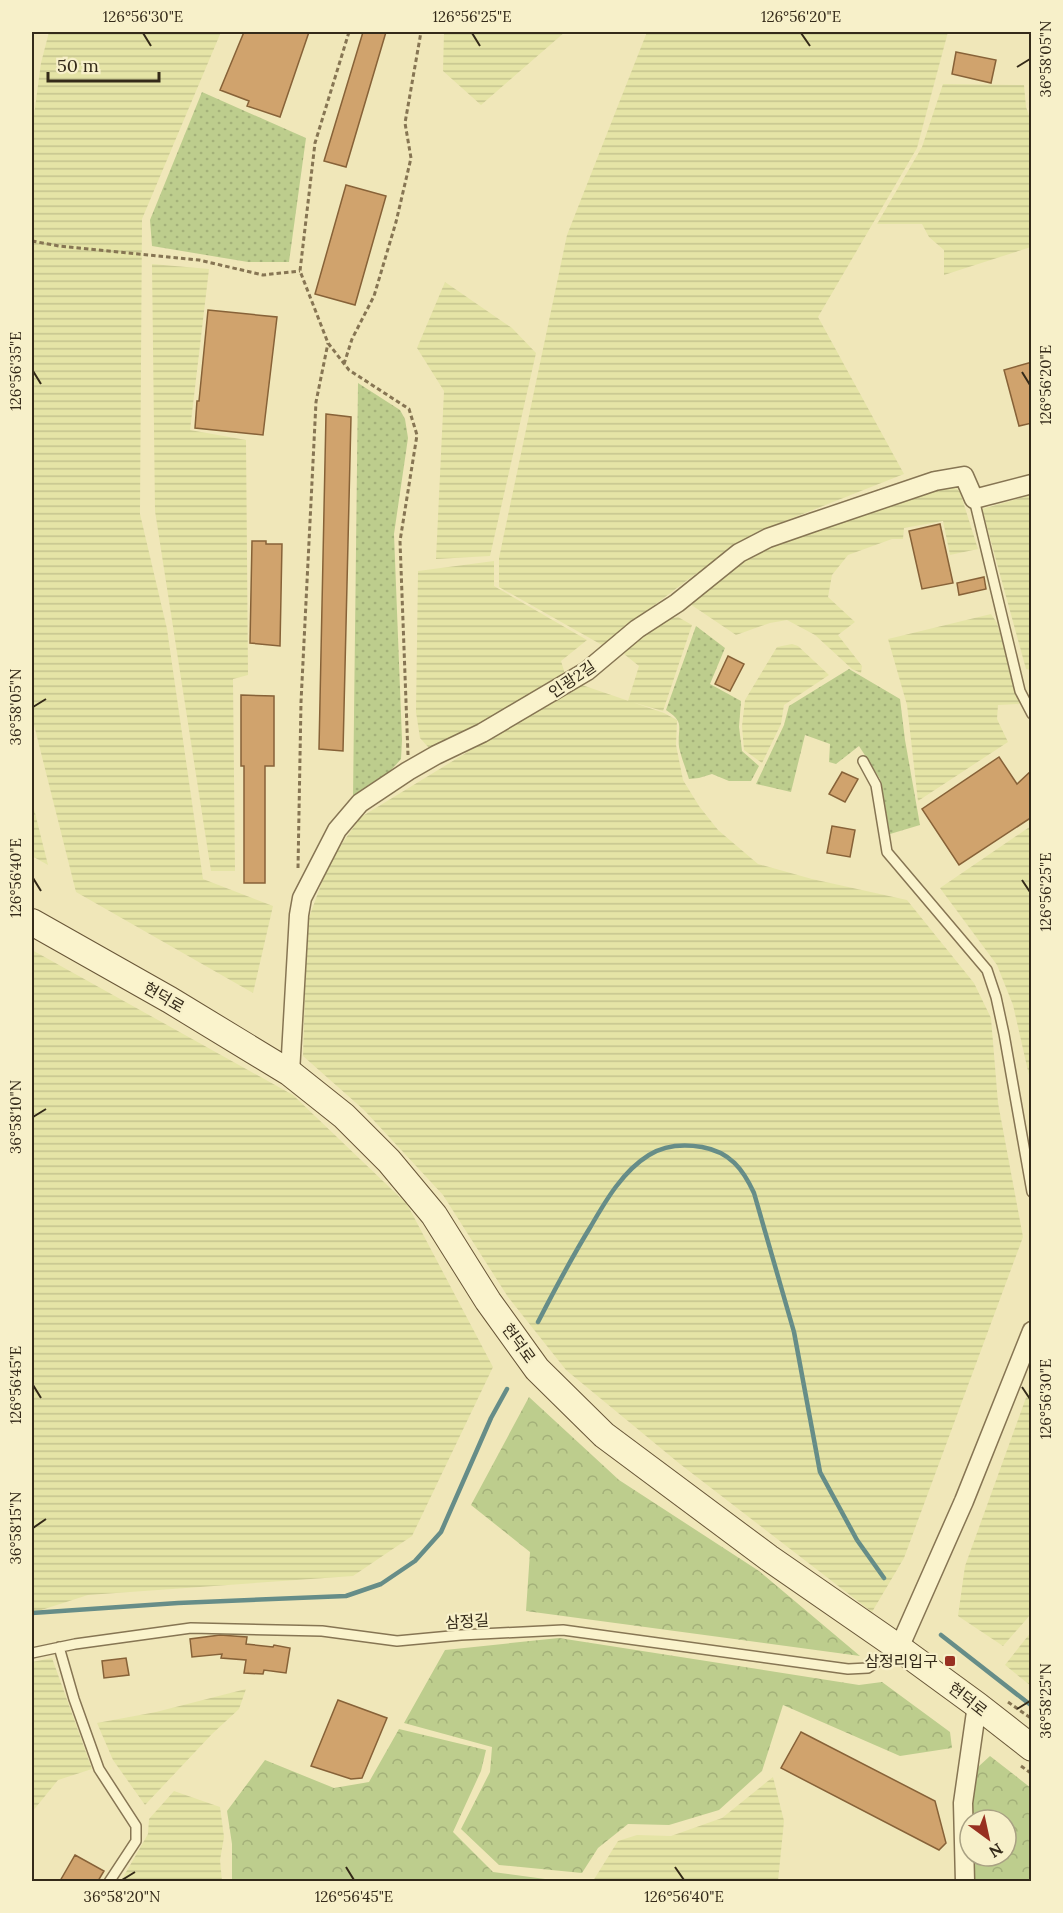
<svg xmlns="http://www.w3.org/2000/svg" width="1063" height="1913" font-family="Lora,'Noto Sans KR',serif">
	<defs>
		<pattern id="farmland-rules" width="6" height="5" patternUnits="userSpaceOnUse" patternTransform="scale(1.5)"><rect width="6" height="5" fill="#e5e4a6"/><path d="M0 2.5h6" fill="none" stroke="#c5c48e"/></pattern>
		<pattern id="grass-dots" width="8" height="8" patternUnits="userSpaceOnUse" patternTransform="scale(1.5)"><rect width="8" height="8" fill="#bdcd8d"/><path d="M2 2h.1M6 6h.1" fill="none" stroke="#a3b079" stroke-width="1.8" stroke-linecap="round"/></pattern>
		<pattern id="forest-crowns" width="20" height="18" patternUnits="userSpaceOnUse" patternTransform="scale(1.5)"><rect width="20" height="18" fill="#bdcd8d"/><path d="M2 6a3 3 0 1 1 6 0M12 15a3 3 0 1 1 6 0" fill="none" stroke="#a3b079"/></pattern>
	</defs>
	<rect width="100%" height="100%" fill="#f0e7b9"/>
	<path fill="url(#farmland-rules)" d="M49,32h172l-79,187 -2,295 27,115 36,250 70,27 -20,87 -177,-101 -44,-175v-587l9,-67z
		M444,32h125h-4l-84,73 -38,-34z
		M647,32h301l-31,116 -99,169 86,157 -147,58 -67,46 -88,67 -103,-58v-29l68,-323z
		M943,84l81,1 2,22 6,17 -1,123 -87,28v-25l-15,-13 -7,-13h-45l45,-77z
		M152,264l57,5 -19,161 56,10 2,235 -15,4 2,192h-24l-56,-360z
		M445,282l67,46 24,25 -46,203 -54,3 8,-168 -27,-43z
		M954,486l6,6 18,57 -28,6 -7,-34 -39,7 -1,11h-11l-44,16 -16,20 -4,22 27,25 -17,13 24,31 -1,7 -9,-4 -37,-34 -28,-15 -17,3 -34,12 -46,-31 49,-40 30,-19 162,-56z
		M1031,495h1l-1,175 -5,-1 -44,-160z
		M494,561v25l93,54 -26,21 5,16 -91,54 -46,17 -9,-10 -4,-26 2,-141z
		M991,614l6,9 23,81 -22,1 -1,14 11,23 -90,59 -11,-96 -19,-66z
		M678,617l14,8 -29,86 -35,-10 11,-35 -15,-12 8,-14 32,-21z
		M792,644l6,2 31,29 -45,30 -3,19 -19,39 -18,-13 -2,-24 3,-26 32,-53z
		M579,684l85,29 13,7 -1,25 7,35 16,26 19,24 40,34 54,15 95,21 67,83 17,35 7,85 25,134 -119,321 -32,54 -192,-148 -114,-94 -58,-73 -65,-102 -79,-85 -61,-54 4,-133 23,-63 31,-43z
		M32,801l16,64 -16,-9z
		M1031,826v258l-18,-79 -16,-40 -57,-77z
		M32,950l261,145 114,109 86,163 -81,169 -59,40 -265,19 -56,18z
		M1031,1384v230l-28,32 -45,-30 7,-50z
		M1031,1632v54l-26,-21z
		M52,1658l40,111 -34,11 -26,32v-150z
		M246,1689l-7,20 -27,25 -67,71 -32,-45 -16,-37 59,-11z
		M773,1777l11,44 -6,60h-185l25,-40 19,-6 34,1 51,-18z
		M174,1791l46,16 4,30 -4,23 2,21h-101l27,-47 1,-15z"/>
	<path fill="url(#grass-dots)" d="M202,92l104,46 -17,124h-41l-96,-16 -2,-26z
		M358,383l42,27 5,9 3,19 -14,96 8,206 -1,19 -16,18 -32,22z
		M696,626l29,22 -15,36 31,17 -2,26 3,24 17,15 -8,15h-22l-17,-7 -13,4 -10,1c-3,-10 -8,-22 -10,-32 -2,-20 7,-24 -13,-37z
		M849,669l51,30 5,41 15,85 -30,9 -10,-55 -21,-33 -23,18 -7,-2 1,-18 -25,-9 -14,57 -35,-8 28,-59 5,-19z"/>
	<path fill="url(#forest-crowns)" d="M529,1397l90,83 140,91 101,85 -334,-45 4,-59 -59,-47z
		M559,1638l300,47 23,-3 68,50 2,16 -52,8 -117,-51 -21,66 -43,39 -50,15 -41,-1 -30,24 -16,25 -83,-8 -38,-36 29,-57 2,-25 -88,-24 41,-73z
		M399,1729l87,21 -5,21 -28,61 40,40 67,9h-328v-37l-5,-33 38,-51 69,28 35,-6z
		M990,1756l41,32v93h-57l-1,-25h33v-36h-35l-1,-24 8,-29z"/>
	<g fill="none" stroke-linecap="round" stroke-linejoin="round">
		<path stroke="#668d88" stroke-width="4.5" d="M538,1322c17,-33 34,-65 53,-96 15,-26 32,-55 58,-71 16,-10 35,-11 53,-8 28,5 41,22 52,46l40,139 26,140 37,68 27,38
			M32,1613l146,-10 168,-7 35,-12 34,-23 26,-29 50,-114 16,-29
			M941,1635l91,71"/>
	</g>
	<path fill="#d0a36d" stroke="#876238" stroke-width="1.5" d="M244,32h65l-29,85 -33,-11 2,-5 -29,-11z
		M363,32h23l-40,135 -22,-6z
		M956,52l40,8 -5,23 -39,-9z
		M346,185l40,11 -31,109 -40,-11z
		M208,310l69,7 -14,118 -68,-7 2,-27h2z
		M1032,362v61l-13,3 -15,-56z
		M326,414l25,3 -8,334 -24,-2z
		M940,524l13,59 -31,6 -13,-58z
		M252,541h14v3h16l-2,102 -30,-3z
		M984,577l2,12 -27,6 -2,-12z
		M728,656l16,8 -14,27 -15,-7z
		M241,695l33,1v70h-9v117h-21v-117h-3z
		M999,757l18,27 15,-14v47l-73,48 -37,-56z
		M842,772l16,7 -13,23 -16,-8z
		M832,826l23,4 -5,27 -23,-4z
		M220,1635l27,2 -1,7 27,3 1,-2 16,3 -4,25 -22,-3 -1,4 -19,-1 2,-13 -25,-2 1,-4 -30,3 -2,-18z
		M126,1658l3,17 -25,3 -2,-17z
		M338,1700l49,18 -25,60 -11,1 -40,-13z
		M801,1732l134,69 11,42 -7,7 -158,-82z
		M75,1855l29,16 -6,10h-38z"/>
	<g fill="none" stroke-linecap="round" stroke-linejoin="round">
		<g stroke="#867553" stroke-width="12">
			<path id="service" d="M974,499l46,192 12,23
				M863,761l13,24 11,67 100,118 9,27 8,37 28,158
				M59,1647l15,52 25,70 37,57v15l-27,41
				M32,1653l43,-9 116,-16 131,3 75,10 64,-6 102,-5 285,39 20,-1 29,-19"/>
		</g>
		<g stroke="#867553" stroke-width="21">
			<path id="minor" d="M290,1073l9,-158 3,-17 35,-68 23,-27 48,-32 28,-16 46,-22 105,-62 50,-42 40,-26 62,-50 29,-15 43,-15 124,-42 29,-5 10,23 58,-15
				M899,1648l65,-147 68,-170
				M965,1882l-2,-79 14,-98"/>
		</g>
		<g stroke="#685637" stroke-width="28">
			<path id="secondary" d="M32,922l138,78 120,73 54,43 45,45 45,54 54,86 49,68 67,66 165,123 130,90 78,57 55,43"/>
		</g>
		<path stroke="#867553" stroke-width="3" stroke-dasharray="4.5 3" stroke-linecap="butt" d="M349,32l-34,111 -15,128 28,72 21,27 60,39 8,26 -17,106 8,214
			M32,241l27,5 140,14 64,15 37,-4
			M344,364l8,-25 22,-43 22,-74 15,-64 -6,-35 16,-91
			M298,868l3,-166 15,-300 12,-59
			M1008,1702l24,17
			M1021,1766l11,8"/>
		<use href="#service" stroke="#faf3cc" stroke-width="9"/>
		<use href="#minor" stroke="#faf3cc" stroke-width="18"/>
		<use href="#secondary" stroke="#faf3cc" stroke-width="26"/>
	</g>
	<path fill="none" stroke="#342a19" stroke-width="2" d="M143,33l8,13M472,33l8,13M801,33l9,13M1017,67l13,-8M33,371l8,13M1022,372l8,13M33,707l13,-8M33,878l8,13M1022,880l8,12M33,1117l13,-8M33,1385l8,13M1022,1387l8,12M33,1528l13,-9M1017,1709l13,-8M346,1867l8,13M675,1867l9,13M122,1880l13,-8"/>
	<rect fill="#983021" stroke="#f7f0c9" stroke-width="2" x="944" y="1655" width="12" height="12" rx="3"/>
	<g text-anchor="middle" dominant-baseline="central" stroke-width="4.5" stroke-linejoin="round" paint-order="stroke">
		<g font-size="16" fill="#342a19" stroke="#f7f0c9">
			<text transform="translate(572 679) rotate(-34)">인광2길</text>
			<text transform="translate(164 997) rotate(30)">현덕로</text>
			<text transform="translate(519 1343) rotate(54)">현덕로</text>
			<text transform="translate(467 1621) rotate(-4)">삼정길</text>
			<text transform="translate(968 1699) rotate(38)">현덕로</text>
		</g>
		<g font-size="16" fill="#342a19" stroke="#f7f0c9" text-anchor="end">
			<text x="938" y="1661">삼정리입구</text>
		</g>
	</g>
	<rect width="1063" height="1913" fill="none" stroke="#f7f0c9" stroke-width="66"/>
	<g transform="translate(988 1838) rotate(147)"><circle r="28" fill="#f7f0c9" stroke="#a9a183" stroke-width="1.5"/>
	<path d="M0-4.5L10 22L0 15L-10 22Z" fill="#983021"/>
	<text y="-9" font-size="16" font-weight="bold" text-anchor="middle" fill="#342a19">N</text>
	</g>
	<path d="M48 72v9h111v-9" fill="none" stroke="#342a19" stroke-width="3"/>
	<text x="57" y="72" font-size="18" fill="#342a19" stroke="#f7f0c9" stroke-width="4.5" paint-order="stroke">50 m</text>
	<rect x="33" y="33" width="997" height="1847" fill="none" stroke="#342a19" stroke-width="2"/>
	<g font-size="15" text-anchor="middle" fill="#342a19">
		<text x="143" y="22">126°56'30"E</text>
		<text x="472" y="22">126°56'25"E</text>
		<text x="801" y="22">126°56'20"E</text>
		<text transform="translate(1046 59) rotate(-90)" y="5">36°58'05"N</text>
		<text transform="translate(16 371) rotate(-90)" y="5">126°56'35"E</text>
		<text transform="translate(1046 385) rotate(-90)" y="5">126°56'20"E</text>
		<text transform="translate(16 707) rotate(-90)" y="5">36°58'05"N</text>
		<text transform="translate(16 878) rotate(-90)" y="5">126°56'40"E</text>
		<text transform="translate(1046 892) rotate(-90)" y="5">126°56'25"E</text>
		<text transform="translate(16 1117) rotate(-90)" y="5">36°58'10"N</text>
		<text transform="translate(16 1385) rotate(-90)" y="5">126°56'45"E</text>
		<text transform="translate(1046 1399) rotate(-90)" y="5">126°56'30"E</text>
		<text transform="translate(16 1528) rotate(-90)" y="5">36°58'15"N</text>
		<text transform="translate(1046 1701) rotate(-90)" y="5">36°58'25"N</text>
		<text x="122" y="1902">36°58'20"N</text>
		<text x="354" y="1902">126°56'45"E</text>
		<text x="684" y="1902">126°56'40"E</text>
	</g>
</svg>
